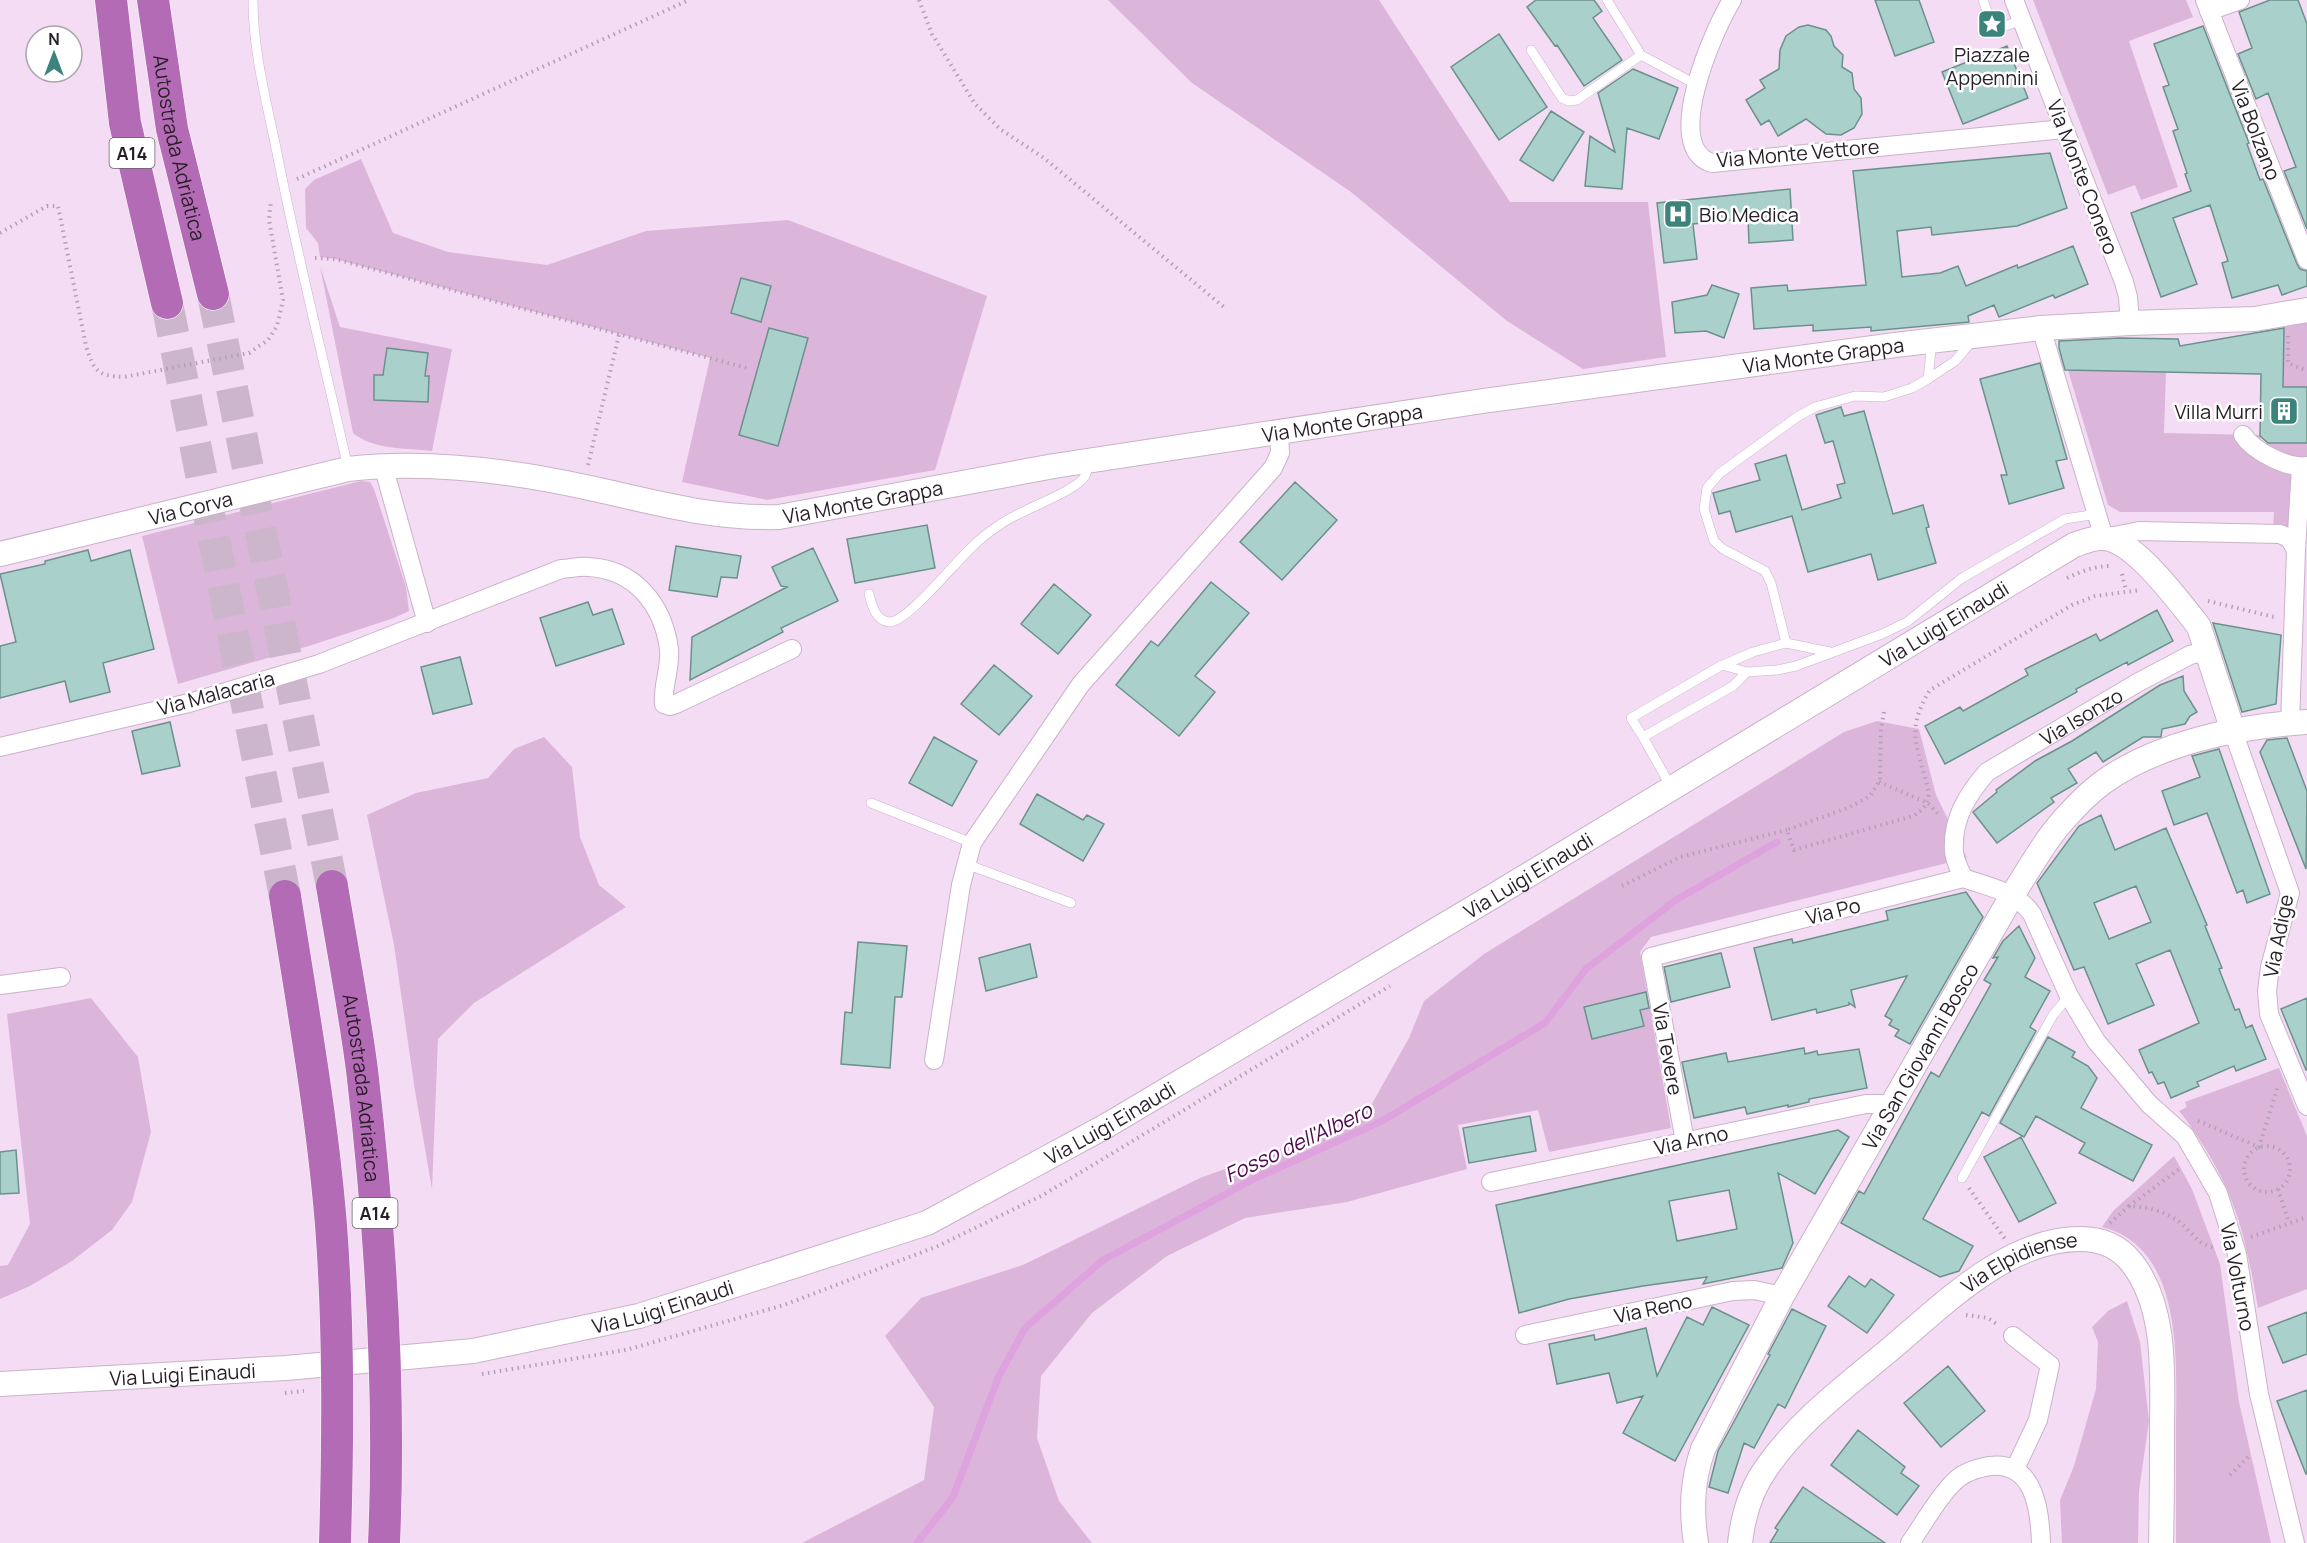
<svg xmlns="http://www.w3.org/2000/svg" width="2307" height="1543" font-family="Manrope,sans-serif">
	<rect width="100%" height="100%" fill="#f5dcf5"/>
	<path fill="#dcb5db" fill-rule="evenodd" d="M1108,0h271l131,202h138l18,155 -83,12 -76,-48 -156,-129 -159,-109z
		M2033,0h153l7,17 -64,24 49,146 -37,13 -6,-15 -27,10z
		M361,159l32,74 55,19 99,13 99,-34 142,-11 199,76 -52,174 -168,30 -85,-18 28,-124 -375,-99 -15,-2 -2,-14 -12,-15 -1,-39 9,-9zM741,278l30,9 -10,35 -30,-9zM769,328l39,10 -31,108 -38,-11z
		M320,266l20,61 112,22 -20,102c-25,-3 -59,-1 -79,-18z
		M2307,322v65h-24l1,-60z
		M2068,370l98,2 -2,61 96,2 1,8h46v94l-34,-8 1,-17h-154l-12,-7z
		M361,481l9,1 4,7 32,98 3,24 -15,7 -82,27 -134,39 -36,-148z
		M1877,721l42,8 17,66 31,63 -316,79 -11,15 31,176 -122,24 -11,-42 -80,15 9,44 -120,33 -102,16 -78,38 -75,57 -51,63 -4,62 22,63 33,42h-290l122,-63 10,-73 -49,-71 36,-38 102,-33 177,-87 89,-32 80,-37 40,-71 15,-37 60,-47 360,-222z
		M544,737l28,30 8,70 19,48 27,22 -152,96 -36,36 -6,150 -17,-98 -21,-146 -27,-130 49,-22 72,-15 26,-29z
		M91,998l47,59 13,75 -19,70 -20,28 -40,31 -42,25 -30,13v-33l8,-1 22,-41 -23,-210z
		M2279,1068l28,68v153l-49,19c-11,-61 -18,-101 -50,-155 -9,-14 -18,-29 -29,-42l8,-4 -2,-5z
		M2174,1156l18,33 28,75 19,138 32,141h-95c0,-38 0,-76 0,-114 0,-66 9,-181 -74,-202l11,-16z
		M2127,1301l13,41 9,79 -10,70 -1,52h-76l-2,-43 14,-34 22,-77 2,-47 -6,-15 16,-16z"/>
	<g fill="none" stroke-linecap="round" stroke-linejoin="round">
		<path stroke="#dea3de" stroke-width="7" d="M917,1543l36,-46 45,-119 27,-50 78,-68 149,-80 130,-59 163,-98 41,-54 90,-69 101,-58"/>
	</g>
	<path fill="#a9d0ca" stroke="#6c918c" stroke-width="1.5" fill-rule="evenodd" d="M1536,0h58l8,11 -9,7 29,42 -38,26 -27,-41 -2,1 -28,-39z
		M1875,0h44l15,42 -39,14z
		M2270,0h28l9,24v205l-23,-58 12,-4 -28,-74 -12,6 -18,-45 14,-6 -13,-36z
		M1808,25l18,5 5,6 3,10 9,9 -1,12 10,6 2,16 7,9 1,16 -8,14 -13,7 -15,-1 -20,-15 -28,17 -9,-16 -8,5 -15,-25 19,-12 -5,-8 19,-11 1,-19 6,-14 13,-9z
		M2203,26l46,117 -2,1 13,36 3,-1 34,85 3,5 7,2v15l-25,9 -4,-10 -46,13 -10,-35 6,-2 -18,-56 -37,13 24,66 -36,13 -30,-84 60,-22 -6,-17 2,-1 -14,-42 5,-2 -15,-42 6,-2 -15,-41z
		M1499,34l48,73 -48,33 -48,-73z
		M2007,46l21,52 -65,26 -21,-52z
		M1633,69l45,19 -19,51 -32,-11 -5,61 -37,-3 5,-50 25,16 -17,-59z
		M1551,111l33,21 -31,49 -33,-21z
		M2050,153l17,55 -50,18 -85,9 -1,-8 -34,4 5,46 38,-4 18,-7 8,20 51,-21 1,3 55,-22 15,38 -33,14 -2,-3 -54,22 -5,-12 -26,11 1,6 -98,9v-4l-58,4v-6l-59,4 -3,-41 36,-3 1,6 78,-6 -13,-114z
		M1790,189l3,51 -44,3 -1,-25 -55,6 4,35 -33,4 -7,-60z
		M741,278l30,8 -10,36 -30,-9z
		M1712,285l27,9 -15,44 -18,-7 -31,2 -3,-31 35,-7z
		M769,328l39,10 -30,108 -39,-11z
		M2284,328l-1,59h24v56h-39l-8,-7 1,-62 -196,-4 -6,-22v-7l61,-3 58,1 2,7z
		M387,348l41,5 -3,23h4l-1,26 -54,-2v-25h9z
		M2040,363l27,96 -11,2 8,27 -55,16 -8,-29h6l-27,-96z
		M1841,407l3,9 20,-5 29,103 30,-9 6,22 -3,1 10,35 -58,17 -7,-26 -63,18 -16,-56 -56,16 -6,-21 -11,3 -6,-21 47,-13 -5,-16 31,-9 16,55 39,-12 -4,-13 8,-2 -12,-42 -8,2 -9,-28z
		M1295,482l42,38 -55,60 -42,-38z
		M927,525l8,43 -80,15 -8,-44z
		M676,546l65,10 -4,22 -16,-1 -4,20 -48,-7z
		M813,548l25,53 -57,27 2,4 -93,48 2,-43 95,-50 -6,-1 -9,-19z
		M88,550l3,11 39,-11 24,99 -51,14 7,29 -40,10 -5,-21 -65,17v-52l16,-4 -16,-68 45,-10v-3z
		M1211,582l38,31 -54,63 20,16 -36,44 -63,-51 35,-44 7,5z
		M1054,584l37,31 -33,39 -37,-30z
		M588,602l5,13 19,-6 12,35 -68,22 -16,-48z
		M2157,610l16,31 -45,24 -1,-3 -51,27 1,3 -132,72 -20,-38 35,-19 3,4 65,-36 -3,-6 71,-35 4,7z
		M2213,623l68,12 -5,69 -34,8z
		M460,657l12,47 -39,10 -12,-47z
		M994,665l38,31 -33,39 -38,-31z
		M2183,676l1,15 13,21 -7,4 -5,8 -23,5 -1,8h-18l-40,25 -7,-10 -28,17 9,14 -26,15 3,4 -57,41 -24,-31 24,-20 -1,-2 39,-29 37,-20 88,-56z
		M170,722l10,44 -38,8 -10,-43z
		M934,737l43,24 -25,45 -43,-23z
		M2287,738l20,53 -1,78 -46,-117 7,-12z
		M2219,749l51,145 -23,9 -4,-13 -6,3 -30,-80 -33,12 -12,-34 38,-14 -8,-21z
		M1037,794l46,26 4,-5 17,9 -21,37 -63,-37z
		M2101,815l14,35 51,-22 41,97 -2,1 17,42 -3,1 16,41 4,-1 7,19 6,-3 14,34 -30,12 -2,-5 -37,16 2,4 -28,12 -7,-16 -6,2 -6,-12 -3,1 -10,-23 60,-27 -29,-73 -34,14 18,41 -46,19 -24,-57 -10,3 -37,-87 42,-57zM2136,886l15,36 -42,17 -15,-36z
		M1966,892l17,25 -73,127 -15,-8 4,-6 -10,-5 3,-5 -7,-4 22,-40 -56,14 4,17 -6,-4v2l-32,8 -1,-4 -44,11 -18,-72 38,-9 1,4 95,-23 -2,-9z
		M2019,926l16,32 -10,19 25,14 -20,36 6,4 -47,85 -7,-4 -59,107 50,27 -14,25 -19,6 -99,-54 18,-32 5,3 67,-122 8,5 52,-93 -7,-4 14,-23 -5,1 10,-17z
		M858,942l49,4 -5,51h-7l-5,71 -49,-4 4,-52 7,1z
		M1030,944l7,33 -51,14 -7,-33z
		M1721,953l9,34 -59,15 -7,-35z
		M1646,992l3,16 -9,2 4,16 -52,13 -8,-32z
		M2307,998v72h-1l-25,-61z
		M2048,1037l27,15 -3,5 16,9 9,12 -16,30 71,37 -19,36 -54,-28 6,-10 -49,-27 -12,21 -24,-14z
		M1804,1048l1,6 12,-3 1,4 41,-6 8,39 -58,11v3l-21,5v-2l-41,9 -2,-7 -51,11 -12,-56 44,-9 2,9z
		M1530,1116l6,35 -67,12 -6,-35z
		M1838,1130l11,7 -34,57 -37,-21 15,70 -11,25 -79,16 4,-7 -64,9 -74,13 -50,14 -23,-108zM1729,1190l8,39 -60,12 -8,-40z
		M2021,1137l35,66 -37,19 -35,-65z
		M16,1150l3,43 -19,1v-42z
		M1849,1276l16,11 6,-8 23,16 -27,38 -39,-27z
		M1712,1307l37,18 -74,136 -52,-28 20,-37 -26,7 -8,-30 -52,11 -8,-40 45,-9 1,5 51,-12 11,48 30,-59 16,8z
		M1792,1309l34,17 -41,82 -7,-4 -24,44 -10,-5 -16,50 -19,-6 9,-36 52,-96 -2,-1z
		M2307,1312v42l-24,9 -15,-36z
		M1948,1366l37,45 -44,36 -37,-44z
		M2307,1390v84h-1l-29,-73z
		M1858,1430l47,37 -4,6 18,13 -22,29 -66,-50z
		M1803,1487l82,56h-115l8,-13 -3,-2z"/>
	<g fill="none" stroke-linecap="round" stroke-linejoin="round">
		<path stroke="#ccb6cc" stroke-width="32" stroke-dasharray="32 16" stroke-linecap="butt" d="M213,294l119,592
			M167,303l118,593"/>
		<g stroke="#cab2c9" stroke-width="10">
			<path id="lane" d="M253,0c0,50 13,100 23,148 21,107 48,213 72,320
				M1607,0l34,55
				M1983,0l11,30 28,-10
				M1531,50l31,48 7,3 8,-1 64,-45 56,30
				M1932,341l-4,38 27,-18 17,-20
				M869,594c3,11 6,26 20,28 18,1 68,-62 84,-76 7,-7 16,-14 25,-20 20,-16 77,-33 87,-50 2,-4 3,-9 4,-13
				M1786,643l-15,-60 -6,-12 -42,-22 -9,-8 -10,-32 3,-21 13,-15 77,-56 18,-10 40,-11 29,1 28,-9 16,-9
				M1723,665l30,-13 33,-9 44,9
				M1747,672l-14,14 -90,51 -12,-19 91,-53 25,7 30,-2 19,-4 86,-32 25,-12 55,-44 103,-59 32,-5
				M1643,737l28,50
				M871,803l101,40
				M966,864l105,39
				M1962,1178l91,-163 16,-19"/>
		</g>
		<g stroke="#cab2c9" stroke-width="20">
			<g id="street">
				<path d="M1732,0c-18,29 -71,148 -20,163l352,-34"/>
				<path d="M2014,0l110,282 4,15 2,26"/>
				<path d="M2205,0l102,260"/>
				<path d="M2209,11l31,-11"/>
				<path d="M2041,328l63,210 35,-7 141,3 9,4 7,12 -6,173"/>
				<path d="M2243,435c10,16 45,34 64,31"/>
				<path d="M383,465l44,158"/>
				<path d="M2296,550l5,-83"/>
				<path d="M2233,731l57,162 -20,74 -3,24 2,23 38,92"/>
				<path d="M0,747l189,-44 130,-39 242,-95c8,0 18,-3 27,-2 47,2 75,38 81,82 2,19 -7,37 -5,55l6,2 6,-2 116,-55"/>
				<path id="s1" d="M1963,878c-3,-8 -9,-19 -9,-27 -2,-32 13,-56 33,-79l150,-89 53,-28 17,-4"/>
				<path d="M0,985l61,-8"/>
				<path d="M934,1060l27,-175 11,-42 109,-159 192,-216 7,-15 -1,-21"/>
				<path d="M1685,1141l-34,-184 312,-79c26,9 53,13 69,36l37,82 27,45 53,63 36,32 33,57 19,61 22,140 36,149"/>
				<path d="M1491,1182l375,-78h25"/>
				<path d="M1525,1335l208,-44 21,-1 28,6"/>
				<path d="M2013,1336l37,29 -12,55 -23,49"/>
				<path d="M1910,1543c12,-17 29,-47 43,-60 9,-10 24,-15 37,-17 44,-5 50,43 51,77"/>
			</g>
		</g>
		<g stroke="#cab2c9" stroke-width="26">
			<g id="secondary">
				<path id="s2" d="M0,554l348,-85c79,-9 159,1 237,18 67,14 123,32 194,30l275,-51 429,-65 412,-56 146,-17 89,-5 125,-4 52,-9"/>
				<path id="s3" d="M0,1384l286,-16 187,-17 166,-35 288,-93 179,-97 389,-231 579,-350c9,-3 18,-7 27,-7 31,-1 74,59 93,82l5,7 34,104"/>
				<path id="s4" d="M1696,1543c-5,-33 -4,-62 7,-94l79,-153 231,-402c17,-26 33,-56 55,-79 10,-11 22,-23 34,-32 55,-40 137,-57 205,-61"/>
				<path id="s5" d="M1740,1543c3,-27 11,-54 27,-76 32,-46 78,-80 121,-116 53,-44 118,-112 192,-112 20,0 39,7 52,24 36,46 30,115 30,171 0,36 0,73 -1,109"/>
			</g>
		</g>
		<g stroke="#fff" stroke-width="33">
			<g id="highway">
				<path d="M111,0l14,123 42,180"/>
				<path id="s6" d="M153,0l19,129 41,165"/>
			</g>
		</g>
		<path stroke="#b4a0b4" stroke-width="4" stroke-dasharray="1.5 4.5" stroke-linecap="butt" d="M919,0l13,34 43,70 25,25 44,29 181,150
			M297,179l392,-179
			M0,233l47,-27h11l28,140c8,25 11,30 38,31l125,-24 19,-13 9,-14 6,-26 -14,-80 2,-20
			M315,258l20,1 412,109
			M2288,336v27l19,8
			M588,465l31,-130
			M2122,574l4,17
			M2067,578c15,-7 28,-12 44,-12
			M2208,601l66,16v-2
			M1884,712l-3,17 -1,51 -10,16 -20,11 -63,23 7,20 119,-34c10,-6 14,-10 16,-22 -9,-44 -26,-61 1,-104l142,-85 23,-9 46,-6
			M1879,782l49,21 11,12
			M1622,886l58,-29 107,-27
			M2198,1121l61,26 19,-61
			M2244 1169a23 23 0 1 1 46 0a23 23 0 1 1-46 0Z
			M1969,1188l36,51
			M2278,1189l11,34
			M2129,1206l52,-38
			M2110,1223l19,-17c20,1 41,6 56,21 12,11 13,17 30,21
			M2251,1237l56,-20
			M1966,1315l22,3 10,7
			M482,1374l144,-24 158,-45 154,-59 105,-51 347,-209
			M285,1393l19,-2
			M2230,1475l21,-21"/>
		<use href="#lane" stroke="#fff" stroke-width="9"/>
		<use href="#street" stroke="#fff" stroke-width="18"/>
		<use href="#secondary" stroke="#fff" stroke-width="24"/>
		<use href="#highway" stroke="#b46bb5" stroke-width="32"/>
		<g stroke="#fff" stroke-width="33" stroke-linecap="butt">
			<g id="highway-bridge">
				<path id="s7" d="M332,886c10,61 22,123 30,184 18,155 29,318 22,473"/>
				<path d="M285,896c17,109 37,218 46,329 8,106 7,212 4,318"/>
			</g>
		</g>
		<use href="#highway-bridge" stroke="#b46bb5" stroke-width="32"/>
	</g>
	<defs>
		<g id="sight-square" transform="scale(1.5)"><rect x="-9" y="-9" width="18" height="18" rx="4" fill="#3c837b" stroke="#fff"/><path d="M0-6L1.8-2.2L6-1.7L2.9 1.2L3.7 5.4L0 3.3L-3.7 5.4L-2.9 1.2L-6-1.7L-1.8-2.2Z" fill="#fff"/></g>
		<g id="hospital-square" transform="scale(1.5)"><rect x="-9" y="-9" width="18" height="18" rx="4" fill="#3c837b" stroke="#fff"/><path d="M-5-5h3v3.5h4V-5h3V5h-3V1.5h-4V5h-3Z" fill="#fff"/></g>
		<g id="building-square" transform="scale(1.5)"><rect x="-9" y="-9" width="18" height="18" rx="4" fill="#3c837b" stroke="#fff"/><path d="M-4-6H4V6H1V3H-1V6H-4ZM-2.5-4.3h1.7v1.8h-1.7ZM.8-4.3h1.7v1.8H.8ZM-2.5-1h1.7V.8h-1.7ZM.8-1h1.7V.8H.8Z" fill="#fff"/></g>
	</defs>
	<g fill-rule="evenodd">
		<use href="#sight-square" x="1992" y="24"/>
		<use href="#hospital-square" x="1678" y="214"/>
		<use href="#building-square" x="2284" y="411"/>
	</g>
	<g text-anchor="middle" dominant-baseline="central" stroke-width="5" stroke-linejoin="round" paint-order="stroke">
		<g fill="#fff" stroke="#686268" stroke-width="1.5">
			<rect x="109.5" y="138" width="45" height="30" rx="4.5"/>
			<rect x="352.5" y="1198" width="45" height="30" rx="4.5"/>
		</g>
		<g font-size="18" font-weight="bold" fill="#271e27">
			<text x="132" y="153">A14</text>
			<text x="375" y="1213">A14</text>
		</g>
		<g font-size="20" fill="#271e27" stroke="#fff">
			<text x="1992" y="54">Piazzale<tspan x="1992" dy="23">Appennini</tspan></text>
			<text x="1699" y="214" text-anchor="start">Bio Medica</text>
			<text x="2263" y="411" text-anchor="end">Villa Murri</text>
		</g>
		<g font-size="20" fill="#271e27" stroke="#fff">
			<text transform="translate(2256 130) rotate(69)">Via Bolzano</text>
			<text stroke="none"><textPath href="#s6" startOffset="150">Autostrada Adriatica</textPath></text>
			<text transform="translate(1798 153) rotate(-5)">Via Monte Vettore</text>
			<text transform="translate(2083 177) rotate(69)">Via Monte Conero</text>
			<text stroke="none"><textPath href="#s2" startOffset="1851">Via Monte Grappa</textPath></text>
			<text stroke="none"><textPath href="#s2" startOffset="1365">Via Monte Grappa</textPath></text>
			<text stroke="none"><textPath href="#s2" startOffset="879">Via Monte Grappa</textPath></text>
			<text stroke="none"><textPath href="#s2" startOffset="196">Via Corva</textPath></text>
			<text stroke="none"><textPath href="#s3" startOffset="2127">Via Luigi Einaudi</textPath></text>
			<text transform="translate(216 693) rotate(-15)">Via Malacaria</text>
			<text stroke="none"><textPath href="#s1" startOffset="226">Via Isonzo</textPath></text>
			<text stroke="none"><textPath href="#s3" startOffset="1641">Via Luigi Einaudi</textPath></text>
			<text transform="translate(1833 911) rotate(-14)">Via Po</text>
			<text transform="translate(2278 936) rotate(-79)">Via Adige</text>
			<text transform="translate(1668 1049) rotate(80)">Via Tevere</text>
			<text stroke="none"><textPath href="#s4" startOffset="544">Via San Giovanni Bosco</textPath></text>
			<text stroke="none"><textPath href="#s7" startOffset="204">Autostrada Adriatica</textPath></text>
			<text stroke="none"><textPath href="#s3" startOffset="1155">Via Luigi Einaudi</textPath></text>
			<text transform="translate(1691 1140) rotate(-12)">Via Arno</text>
			<text stroke="none"><textPath href="#s5" startOffset="411">Via Elpidiense</textPath></text>
			<text transform="translate(2238 1277) rotate(79)">Via Volturno</text>
			<text stroke="none"><textPath href="#s3" startOffset="669">Via Luigi Einaudi</textPath></text>
			<text transform="translate(1653 1308) rotate(-12)">Via Reno</text>
			<text stroke="none"><textPath href="#s3" startOffset="183">Via Luigi Einaudi</textPath></text>
		</g>
		<g font-size="21" font-style="italic" fill="#500853" stroke="#fff">
			<text transform="translate(1298 1142) rotate(-25)">Fosso dell'Albero</text>
		</g>
	</g>
	<g transform="translate(54 54)"><circle r="28" fill="#ffffff" stroke="#a9a5a9" stroke-width="1.5"/>
	<path d="M0-4.5L10 22L0 15L-10 22Z" fill="#3c837b"/>
	<text y="-9" font-size="16" font-weight="bold" text-anchor="middle" fill="#271e27">N</text>
	</g>
</svg>
